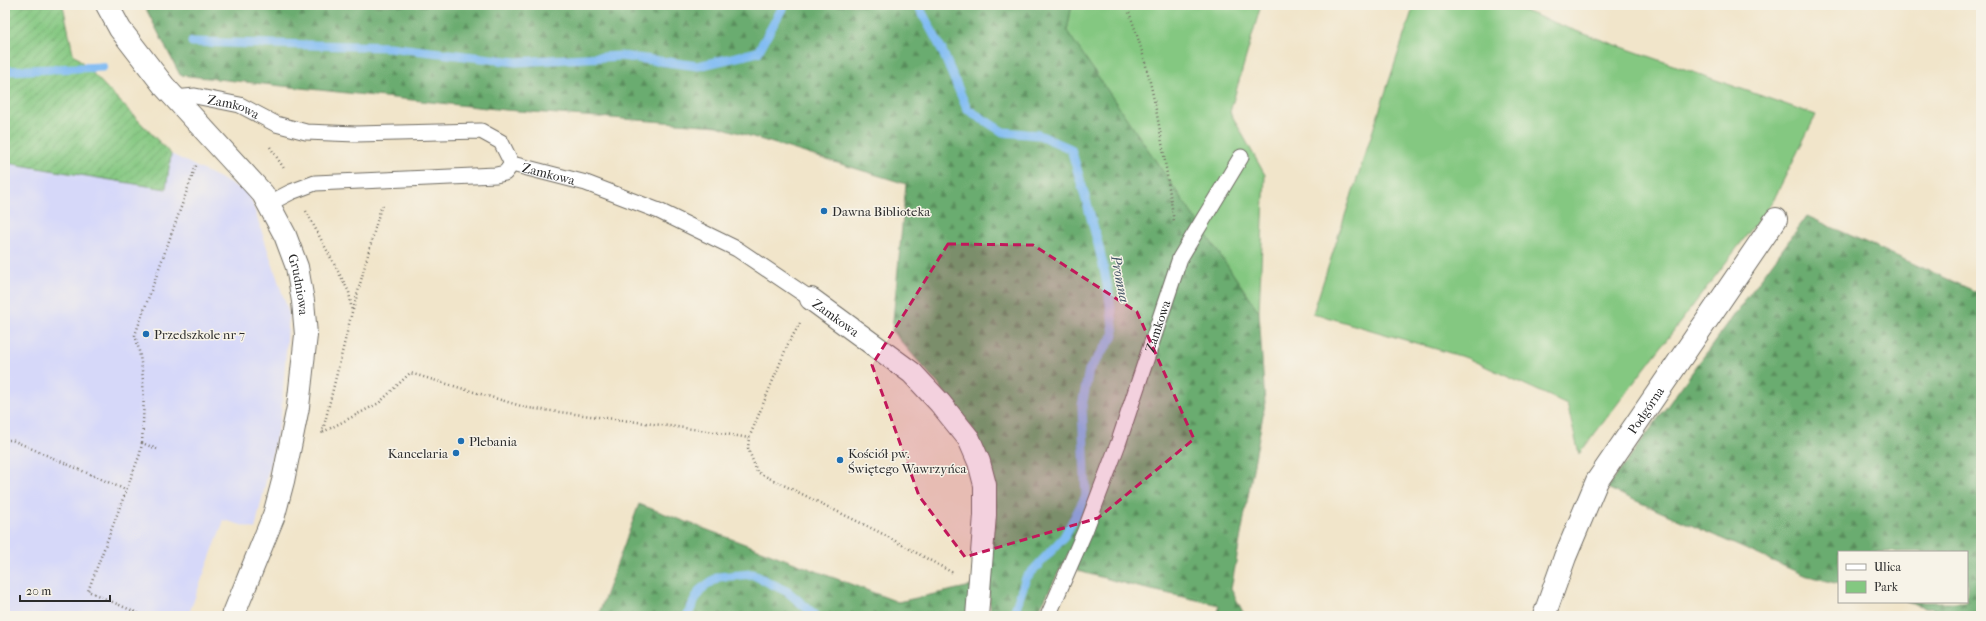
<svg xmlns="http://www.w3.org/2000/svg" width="1986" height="621" font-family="'IM FELL French Canon',serif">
	<defs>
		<pattern id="forest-firs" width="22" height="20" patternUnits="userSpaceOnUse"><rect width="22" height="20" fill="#6bac6f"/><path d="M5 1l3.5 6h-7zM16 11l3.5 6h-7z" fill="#588c5b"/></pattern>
		<pattern id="garden-furrows" width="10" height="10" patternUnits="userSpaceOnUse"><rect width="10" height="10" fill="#84c881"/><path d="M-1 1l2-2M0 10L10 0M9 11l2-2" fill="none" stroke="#6ca36a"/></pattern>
	</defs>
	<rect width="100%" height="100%" fill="#f7f3e8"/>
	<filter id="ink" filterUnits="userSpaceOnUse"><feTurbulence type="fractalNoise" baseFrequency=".025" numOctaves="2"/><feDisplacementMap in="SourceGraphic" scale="8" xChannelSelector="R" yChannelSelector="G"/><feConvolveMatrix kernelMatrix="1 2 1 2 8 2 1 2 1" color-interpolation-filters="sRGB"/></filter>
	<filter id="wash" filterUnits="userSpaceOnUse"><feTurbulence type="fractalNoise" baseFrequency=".012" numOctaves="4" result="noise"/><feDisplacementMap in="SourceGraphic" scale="16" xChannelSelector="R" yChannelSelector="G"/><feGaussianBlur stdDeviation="0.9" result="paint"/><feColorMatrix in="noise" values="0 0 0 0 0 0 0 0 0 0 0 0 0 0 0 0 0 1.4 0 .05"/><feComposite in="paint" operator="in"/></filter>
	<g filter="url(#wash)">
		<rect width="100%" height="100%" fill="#f1e5ca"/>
		<path fill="#d6d8f9" d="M171,154l78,39 40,121 -8,101 -26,114 -31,-9 -36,96h-183v-444l2,-9 159,26z"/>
		<path fill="#84c881" stroke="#587a56" d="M1072,5h189l-31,107 35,63 -6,137 -193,-281z
			M1414,5h95l67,26 240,84 -43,86 -194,253 -12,-50 -100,-46 -154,-45z"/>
		<path fill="url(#forest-firs)" stroke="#4b6c4d" d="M144,5h928l-5,26 192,281 6,92 -34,185 14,27h-27l1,-11 -85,-19 -56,-15 -9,-19 -33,64h-45l-17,-185 -36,-47 -46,-53 14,-147 -189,-58 -212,-16 -325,-35z
			M1807,216l174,78v322h-23l-52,-14h61v-50h-128v32l-35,-9 -197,-87z
			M639,504l259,98 73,-16v30h-373z"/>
		<path fill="url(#garden-furrows)" stroke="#587a56" d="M5,5h58l10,48 98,101 -5,35 -159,-26 -2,9z"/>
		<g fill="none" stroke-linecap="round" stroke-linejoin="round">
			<path stroke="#81bcf3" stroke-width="9" d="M918,5l23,43 26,61 36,23 36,3 32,14c18,61 38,123 43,186l-25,35 -7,36 4,90 -22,41 -38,41 -13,38
				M192,42l197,5 127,15 105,-6 77,10 60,-14 26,-47
				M5,71l98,-4
				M687,616l13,-26 18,-13 34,-3 36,18 28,24"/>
		</g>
	</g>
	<g filter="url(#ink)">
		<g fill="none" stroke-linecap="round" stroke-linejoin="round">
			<g stroke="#706c63" stroke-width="17">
				<g id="service">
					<path id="s1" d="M175,98l20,-2 45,9 36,19 30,8 50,2 125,-3 20,11 11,22 74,19 73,28 78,38 74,50"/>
					<path d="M268,204l23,-12 24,-9 181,-8 9,-2 7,-9"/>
					<path id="s2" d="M1048,616l37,-85 33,-87 62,-186 61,-101"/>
				</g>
			</g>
			<g stroke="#706c63" stroke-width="24">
				<g id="pedestrian">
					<path id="s3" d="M811,299l101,74 28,30 29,36 10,23 6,23v30l-8,101"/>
				</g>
			</g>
			<g stroke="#706c63" stroke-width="24">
				<g id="minor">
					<path id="s4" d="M1544,616l21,-59 32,-76 179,-262"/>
				</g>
			</g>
			<g stroke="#706c63" stroke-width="24">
				<g id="tertiary">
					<path id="s5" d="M107,5l13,24 44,57 99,108 22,41 12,32 6,34 3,34 -8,72 -15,74 -9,34 -41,101"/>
				</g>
			</g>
			<path stroke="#706c63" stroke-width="2.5" stroke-dasharray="1 3" stroke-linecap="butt" d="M1126,5c28,69 37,143 48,217
				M270,147l15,23
				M306,211l43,81 3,20 -30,122
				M353,310l27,-100 4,-6
				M800,323l-12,21 -39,94 -1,10 9,24 122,60 74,41
				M323,432l56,-29 31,-30 118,35 180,23 41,7
				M5,440h7l114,50
				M142,443l-2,11 -52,137 56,25
				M157,449l-15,-6c2,-38 4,-70 -7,-108l62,-172"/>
			<use href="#service" stroke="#fff" stroke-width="15"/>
			<use href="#pedestrian" stroke="#fff" stroke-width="22"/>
			<use href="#minor" stroke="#fff" stroke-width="22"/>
			<use href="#tertiary" stroke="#fff" stroke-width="22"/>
		</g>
	</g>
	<path fill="#c2185b" fill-opacity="0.2" stroke="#c2185b" stroke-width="3" stroke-dasharray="8 5" stroke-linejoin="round" d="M948,244l85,1 104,67 57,127 -96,79 -133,39 -46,-61 -47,-131z"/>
	<g fill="#1f6fb2" stroke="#f7f3e8" stroke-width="1.5">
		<circle cx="824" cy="211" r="4"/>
		<circle cx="146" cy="334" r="4"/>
		<circle cx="461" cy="441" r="4"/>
		<circle cx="456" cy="453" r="4"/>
		<circle cx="840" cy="460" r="4"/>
	</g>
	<g text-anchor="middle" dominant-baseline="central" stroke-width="3" stroke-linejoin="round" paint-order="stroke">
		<g font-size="13" fill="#2b2b2b" stroke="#f7f3e8">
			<text stroke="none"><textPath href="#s1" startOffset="60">Zamkowa</textPath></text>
			<text stroke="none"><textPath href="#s1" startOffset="398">Zamkowa</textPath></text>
			<text stroke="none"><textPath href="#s5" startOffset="344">Grudniowa</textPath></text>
			<text stroke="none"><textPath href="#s3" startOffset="31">Zamkowa</textPath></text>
			<text stroke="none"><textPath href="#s2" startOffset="310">Zamkowa</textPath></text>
			<text stroke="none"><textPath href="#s4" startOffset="231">Podgórna</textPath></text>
		</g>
		<g font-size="13" fill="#2b2b2b" stroke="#f7f3e8" text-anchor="start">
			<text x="832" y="211">Dawna Biblioteka</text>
			<text x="154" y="334">Przedszkole nr 7</text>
			<text x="469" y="441">Plebania</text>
			<text x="448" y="453" text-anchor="end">Kancelaria</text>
			<text x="848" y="453">Kościół pw.<tspan x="848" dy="15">Świętego Wawrzyńca</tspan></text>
		</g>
		<g font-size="14" font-style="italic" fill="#455667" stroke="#f7f3e8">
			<text transform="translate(1120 279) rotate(79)">Promna</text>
		</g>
	</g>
	<rect width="1986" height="621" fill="none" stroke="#f7f3e8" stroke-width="20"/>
	<rect x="1838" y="551" width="130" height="52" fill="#f7f3e8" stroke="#a5a39c"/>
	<rect x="1846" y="564" width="20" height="6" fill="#ffffff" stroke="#a5a39c"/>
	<text x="1874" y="571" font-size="12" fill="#2b2b2b">Ulica</text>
	<rect x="1846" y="581" width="20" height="12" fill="#84c881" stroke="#a5a39c"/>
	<text x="1874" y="591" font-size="12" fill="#2b2b2b">Park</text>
	<path d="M20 595v6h90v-6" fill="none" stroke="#2b2b2b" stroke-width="2"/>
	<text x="26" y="595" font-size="12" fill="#2b2b2b" stroke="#f7f3e8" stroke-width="3" paint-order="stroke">20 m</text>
</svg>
